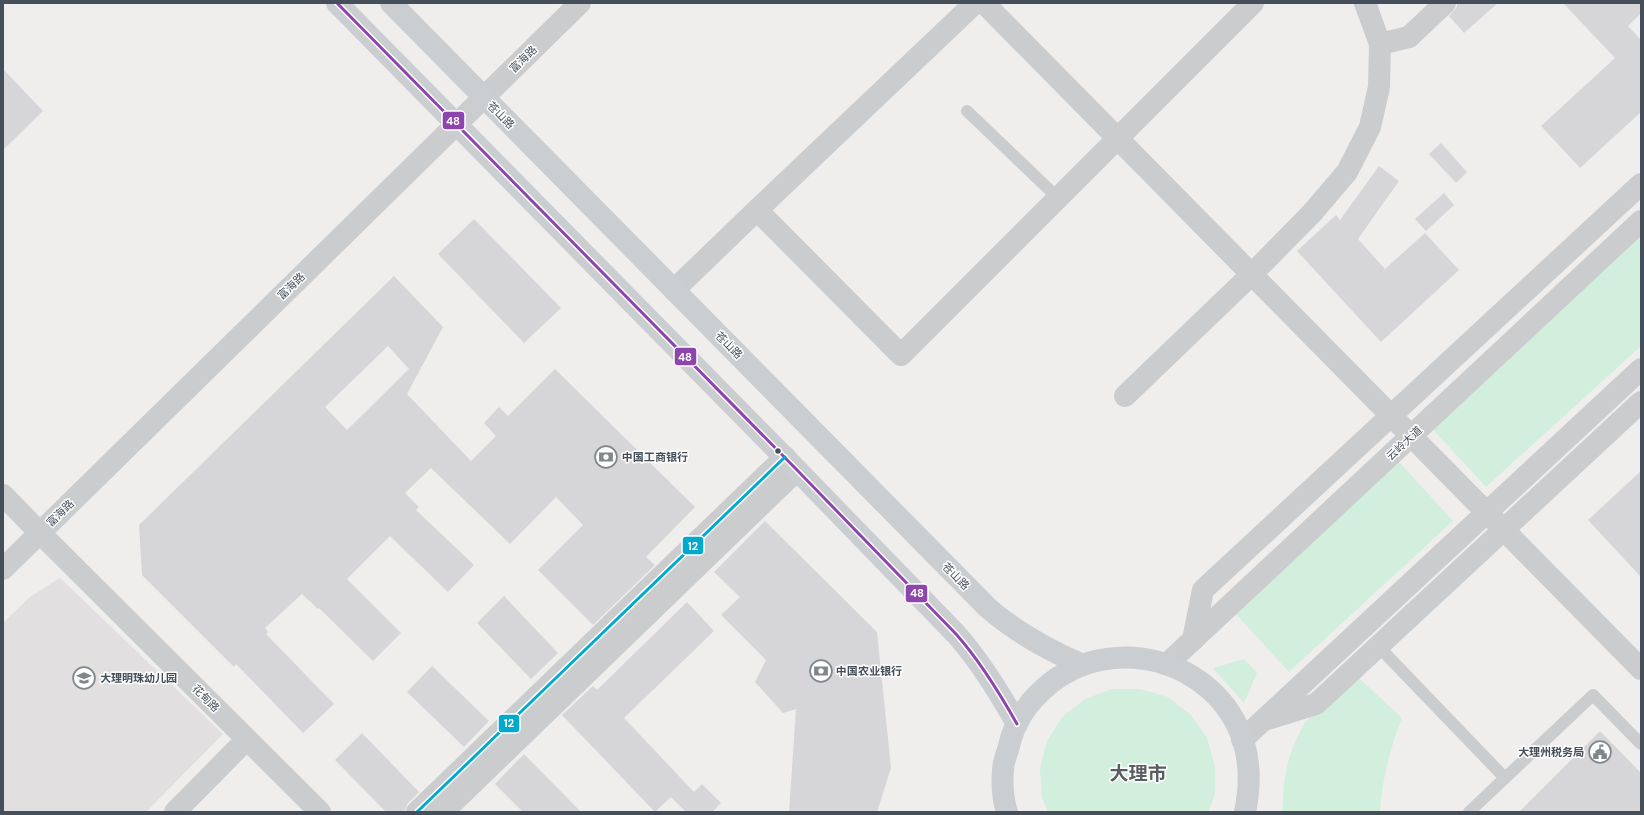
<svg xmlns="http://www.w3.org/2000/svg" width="1644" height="815" font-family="'DM Sans','Noto Sans SC',sans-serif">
	<rect width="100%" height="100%" fill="#efeeed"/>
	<path fill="#e1dfdf" d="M60,578l163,156 -77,78h-143v-189l27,-26z"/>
	<path fill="#d2eedd" d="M1641,226v120l-155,141 -60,-65z
		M1399,462l54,59 -164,151 -54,-59z
		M1244,659l13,14 -13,30 -31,-35z
		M1357,676l45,42c-12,31 -20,61 -22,94h-98l2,-29 4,-21 7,-20 10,-20z
		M1112,689h28l28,8 23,18 16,23 8,28v29l-7,17h-160l-6,-14 -2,-30 7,-27 15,-24 23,-18z"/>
	<path fill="#d6d6d8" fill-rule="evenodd" d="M1457,3h41l-34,30 -15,-17 8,-9z
		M1563,3h78v10l-13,13 13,14v72l-61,56 -39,-42 74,-68z
		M3,69l40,42 -40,39z
		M1441,143l26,29 -11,11 -27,-29z
		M1379,166l20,15 -41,58 27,30 40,-36 34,37 -78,72 -84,-91 39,-36 4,5z
		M1444,193l10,12 -28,26 -11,-12z
		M474,219l87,89 -37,35 -86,-89z
		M394,276l49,51 -36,67 64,67 25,-25 -12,-13 15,-16 9,9 47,-47 140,138 -49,50 9,8 -62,60 -55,-55 45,-45 -27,-28 -46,47 -79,-76 -26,25 14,14 -3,3 58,55 -26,27 -58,-56 -43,43 54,54 -28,28 -54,-53 -1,1 -16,-15 -37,34 3,4 -2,2 68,70 -31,29 -67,-69 -2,3 -92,-92 -3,-50zM388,346l21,23 -62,61 -22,-23z
		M1641,471v106l-53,-57z
		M765,521l112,111 14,136 -14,44h-88l7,-103 -13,4 -28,-31 11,-22 -45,-45 19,-18 -26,-25z
		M504,596l54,57 -27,26 -54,-56z
		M687,602l27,29 -90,87 70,74 8,-8 19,19 -9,9h-26l-15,-15 -16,15 -93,-97 31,-29 4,4z
		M432,666l57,55 -25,26 -57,-55z
		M1600,731l41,42v39h-122z
		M362,733l57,59 -11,11 -4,9h-18l-51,-52z
		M524,754l57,58h-58l-28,-28z"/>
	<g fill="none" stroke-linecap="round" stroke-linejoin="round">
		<path stroke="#caccce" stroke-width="12" d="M967,111l91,87
			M1378,646l127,132
			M1469,812l124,-117 48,49"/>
		<path stroke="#caccce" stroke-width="22" d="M984,3l657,666
			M1380,44l29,-7 36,-34
			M757,210l144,145 352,-352
			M674,290l83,-80 218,-207
			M1125,396l127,-122 60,-61 35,-41 23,-45 9,-40 1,-43 -15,-41
			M40,533l280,279
			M1193,640l10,-50 438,-406
			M1264,720l52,-16 325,-302
			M175,812l72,-73
			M417,812l368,-355
			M443,812l354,-342"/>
		<path stroke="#caccce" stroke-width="22" d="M3,495l37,38
			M3,569l577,-566
			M1167,664l474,-443
			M1242,740l399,-371"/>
		<path stroke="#caced1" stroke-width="22" d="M337,3l460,467 159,164c24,27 43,58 61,90
			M391,3l597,605c29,25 60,42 95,57
			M1007,812c-4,-12 -5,-29 -4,-42 0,-8 4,-16 6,-24 5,-23 19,-44 38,-60 64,-55 169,-27 196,54 8,25 7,48 2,72"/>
		<g stroke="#fff" stroke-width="6">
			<path id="bus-1" d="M337,3l460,467 159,164c24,27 43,58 61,90"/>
		</g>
		<g stroke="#fff" stroke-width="6">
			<path id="bus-2" d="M417,812l368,-355"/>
		</g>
		<use href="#bus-1" stroke="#8e44ad" stroke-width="3"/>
		<use href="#bus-2" stroke="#00a9ce" stroke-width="3"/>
	</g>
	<defs>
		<g id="bank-ring" transform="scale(1.15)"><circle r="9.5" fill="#fff" stroke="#80878d" stroke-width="1.5"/><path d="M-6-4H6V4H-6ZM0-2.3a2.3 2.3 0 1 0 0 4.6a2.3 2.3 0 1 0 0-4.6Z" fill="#80878d"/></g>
		<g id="school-ring" transform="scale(1.15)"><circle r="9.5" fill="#fff" stroke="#80878d" stroke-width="1.5"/><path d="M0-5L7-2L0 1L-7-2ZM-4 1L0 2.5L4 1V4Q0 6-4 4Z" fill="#80878d"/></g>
		<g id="civic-ring" transform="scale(1.15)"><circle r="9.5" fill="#fff" stroke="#80878d" stroke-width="1.5"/><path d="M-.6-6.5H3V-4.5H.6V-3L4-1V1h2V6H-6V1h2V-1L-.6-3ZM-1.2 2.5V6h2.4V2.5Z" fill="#80878d"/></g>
	</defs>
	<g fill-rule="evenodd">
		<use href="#bank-ring" x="606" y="457"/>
		<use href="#bank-ring" x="821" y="671"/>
		<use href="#school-ring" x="84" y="678"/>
		<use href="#civic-ring" x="1600" y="752"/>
	</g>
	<circle fill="#454f5a" stroke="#fff" stroke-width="1.5" cx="778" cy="451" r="3.5"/>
	<g text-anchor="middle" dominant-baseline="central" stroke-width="3" stroke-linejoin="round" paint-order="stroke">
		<g font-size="11" fill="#454f5a" stroke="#fff">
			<text transform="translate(523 59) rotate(-44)">富海路</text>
			<text transform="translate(501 115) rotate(45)">苍山路</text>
			<text transform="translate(291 286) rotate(-44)">富海路</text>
			<text transform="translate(729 345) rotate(45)">苍山路</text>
			<text transform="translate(1404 443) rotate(-43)">云岭大道</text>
			<text transform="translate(60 513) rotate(-44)">富海路</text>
			<text transform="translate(956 576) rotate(45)">苍山路</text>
			<text transform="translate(206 698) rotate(45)">花甸路</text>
		</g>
		<g font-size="11" font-weight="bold" fill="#454f5a" stroke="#fff" text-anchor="start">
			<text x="622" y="457">中国工商银行</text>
			<text x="836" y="671">中国农业银行</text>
			<text x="100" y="678">大理明珠幼儿园</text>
			<text x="1584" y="752" text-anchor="end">大理州税务局</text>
		</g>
		<g font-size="19" font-weight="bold" fill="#595d62" stroke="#fff">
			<text x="1138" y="773">大理市</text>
		</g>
	</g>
	<g stroke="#fff" stroke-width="1.5">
		<rect x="442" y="111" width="23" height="19" rx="4" fill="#8e44ad"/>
		<rect x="674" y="347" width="23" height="19" rx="4" fill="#8e44ad"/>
		<rect x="682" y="536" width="22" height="19" rx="4" fill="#00a9ce"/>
		<rect x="905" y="584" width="23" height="19" rx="4" fill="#8e44ad"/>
		<rect x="498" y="714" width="22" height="19" rx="4" fill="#00a9ce"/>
	</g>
	<g font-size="11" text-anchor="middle" font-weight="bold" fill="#fff">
		<text x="453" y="125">48</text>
		<text x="685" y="361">48</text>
		<text x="693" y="550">12</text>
		<text x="917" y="597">48</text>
		<text x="509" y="727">12</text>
	</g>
	<rect width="1644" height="815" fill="none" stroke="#454f5a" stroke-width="8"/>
</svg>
